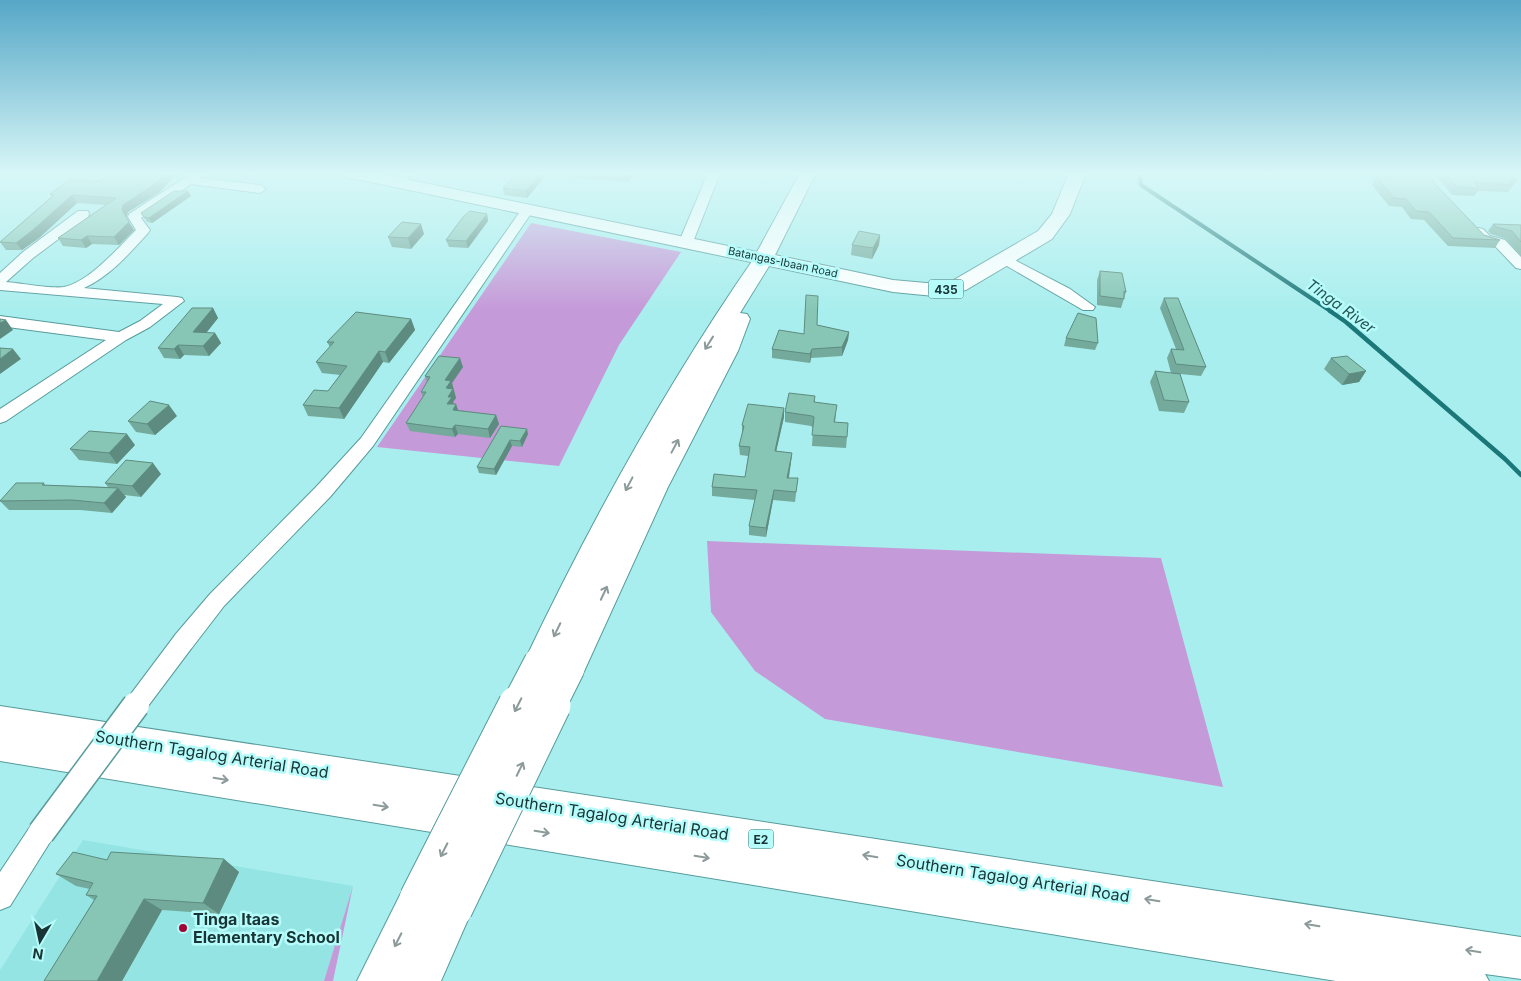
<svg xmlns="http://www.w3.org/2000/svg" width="1521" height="981" font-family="Inter,sans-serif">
	<rect width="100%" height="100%" fill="#a9eeee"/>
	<path fill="#93e4e3" d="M83,840l270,46 -29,95h-324v-11z"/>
	<path fill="#c59ad8" d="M531,223l150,29 -62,93 -60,121 -182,-19z
		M707,541l454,17 62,229 -398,-68 -70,-48 -44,-59z
		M353,886l-20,95h-9z"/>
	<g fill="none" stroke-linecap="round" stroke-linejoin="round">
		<path stroke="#1b7778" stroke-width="4" d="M1139,173l2,12 191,127"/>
		<path stroke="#1b7778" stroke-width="4.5" d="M1330,311l16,11 159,137 16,16"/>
		<g stroke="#579b9b" stroke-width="2">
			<path id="street" d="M192,173h13l-5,5 60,7 6,4 -6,4 -69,-9 -50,34 9,12 -2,3c-19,21 -38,43 -64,55l93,9 5,1 2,3 -34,26 -24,13 -120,81 -6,2v-14l106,-69 -106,-14v-10l119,16 21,-11 23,-17 -163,-14v-17l23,-21 55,-41h10l1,3 -1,3 -55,41 -27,24c14,1 46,7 58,5 25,-5 55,-40 72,-57l-8,-13 1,-3z
				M400,173h12l-11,12h-8l-2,-3z
				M708,173h12l-27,69 -2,3h-10l-2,-3z
				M528,205l6,4 -161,237 -43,51 -106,109 -33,43 -8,2 -8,-2 -3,-7 3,-7 35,-41 106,-107 45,-49 163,-232z
				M1478,228l5,1 7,7 15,4 16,17v12l-5,-1 -21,-22 -15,-4 -9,-10z
				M1005,255l65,34 25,18 -2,3h-10l-83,-48 -2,-3z
				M41,820l9,4 4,9 -4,9 -40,64 -10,4v-38l32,-48z"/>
		</g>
		<g stroke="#579b9b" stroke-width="2">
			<path id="primary" d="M343,173h33l381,79 43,-79h16l-41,82 118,25 33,3 26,-2 86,-50 14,-17 17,-41h17l-16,41 -18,25 -86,51 -32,6 -41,-4 -541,-114 -6,-1z"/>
		</g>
		<g stroke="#579b9b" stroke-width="2">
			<path id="highway" d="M764,252l7,2 3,4 -34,55 7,1 3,5 -12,32 -70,136 -87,191 -12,4 -12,-4 -4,-9 -1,3 -12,4 -12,-4 -4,-10c67,-141 144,-280 233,-408z
				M0,706l1521,231v42l-36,-5 4,7h-153l-1336,-220z
				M419,879l14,6 5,10 15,-7 14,6 6,14 -32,73h-84l48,-96z"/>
		</g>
		<use href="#street" fill="#fff" fill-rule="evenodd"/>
		<use href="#primary" fill="#fff" fill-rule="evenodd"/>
		<use href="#highway" fill="#fff" fill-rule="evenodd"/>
		<g stroke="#579b9b" stroke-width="23" stroke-linecap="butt">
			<path id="street-bridge-far1" d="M135,706l48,-64"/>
		</g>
		<g stroke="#579b9b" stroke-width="29" stroke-linecap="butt">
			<path id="street-bridge" d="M41,833l95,-128"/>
		</g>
		<g stroke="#579b9b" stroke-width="33" stroke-linecap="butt">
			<path id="highway-bridge-far1" d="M517,706l23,-44
				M550,706l19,-38"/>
		</g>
		<g stroke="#579b9b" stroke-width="41" stroke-linecap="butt">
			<path id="highway-bridge" d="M419,899l99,-194
				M453,908l98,-203"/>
		</g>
		<use href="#street-bridge-far1" stroke="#fff" stroke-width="21"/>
		<use href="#street-bridge" stroke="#fff" stroke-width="26"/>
		<use href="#highway-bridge-far1" stroke="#fff" stroke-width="31"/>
		<use href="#highway-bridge" stroke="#fff" stroke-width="39"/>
	</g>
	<path fill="#74aa9c" d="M112,173h65l-17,19 -32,20 -2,6 8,12 -15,15 -27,-1 -6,4 -23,-2 -5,-8 48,-33 -29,-2 -38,35 -17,12h-16l-6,-8 52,-46 -2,-2 50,-13z
		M517,173h118l-7,9 -25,-3 -1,1 -56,-5 -19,23 -23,-3 -1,-7z
		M1381,173h47l8,12 48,50 16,5 -5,8 -47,-2 -24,-26 -13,-1 -9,-12 -13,-1 -17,-21 4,-8h9z
		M1434,173h74l9,8 -9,11 -30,-1 -4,5 -22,-1z
		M191,196l-39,27 -5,-1 -6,-9z
		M487,214l1,7 -20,27 -19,-1 -3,-7z
		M1493,224l28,1v31l-15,-17 -15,-5 -3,-3z
		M424,234l-13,15 -19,-2 -4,-10z
		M880,235l-1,10 -7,14 -21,-4 1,-10z
		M1100,271l26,21 -5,16 -24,-3v-25z
		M1164,298l42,69 -5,9 -21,-2 9,28 -5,11 -25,-2 -9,-29 5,-11 16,2 -4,-15 4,-9h5l-16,-41z
		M213,308l5,10 -12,15h9l6,10 -12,13 -25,-1 -4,4 -16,-1 -6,-10z
		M411,319l4,11 -26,33 -6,-1 -39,57 -36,-3 -5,-11 25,-14 12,-16 -18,-2 -6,-11 14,-15 -3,-5z
		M817,325l32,7 -1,8 -6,16 -31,2 -1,5 -38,-5v-9l32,-15z
		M1066,338l32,5 -3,7 -31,-4z
		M1331,358l35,13 -7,11 -17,3 -18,-16z
		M463,367l-11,16 4,15 -3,4 1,2h2l2,6 38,5 3,9 -9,14 -32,-4 -3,3 -45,-6 -4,-8 17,-26 -2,-5 6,-10 -2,-6z
		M815,396v6l21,13 -1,7 12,15 -1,11 -34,-2 1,-18 -2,-2 -26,-4v-10z
		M177,416l-22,19 -19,-3 -8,-11z
		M784,417l-8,34 16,2 -1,9 -2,16h9l-3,24 -22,-2 -7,37 -17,-2v-9l6,-26 -43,-4v-9l33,-10 3,-21 -8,-1 -1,-9 3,-11v-10z
		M501,426l27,8 -6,13 -10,-1 -16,29 -17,-2 -2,-6z
		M135,445l-18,19 -38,-4 -9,-11z
		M161,474l-20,23 -17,-2 2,2 -14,16 -32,-3h-71l-9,-9v-1l44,-17 1,2 63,2 -3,-4z
		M224,859l15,13 -20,42 -57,-4 -40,71h-78l50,-81 -8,-5 4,-6 -14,-3 -20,-12 51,-14z"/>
	<path fill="#5e8b7f" d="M166,173h11l-17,19 -32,20 -2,6 -4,-8 1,-5z
		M541,173h5v2l-19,23 -1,-7z
		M629,173h6l-7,9v-7z
		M188,191l3,5 -39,27 -3,-5z
		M72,195l5,8 -38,35 -17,12 -6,-7z
		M487,214l1,7 -20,27 -2,-7z
		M129,222l5,8 -15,15 -5,-8z
		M421,224l3,10 -13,15 -3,-11z
		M880,235l-1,10 -7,14 1,-11z
		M87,236l5,8 -6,4 -5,-8z
		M213,308l5,10 -19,24 -6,-10z
		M411,319l4,11 -26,33 -4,-11z
		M6,320l7,10 -13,9v-16z
		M849,332l-1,8 -6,16v-9z
		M215,333l6,10 -12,13 -6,-10z
		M178,345l6,10 -4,4 -6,-10z
		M13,349l8,10 -21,15v-15z
		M812,349l-1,9 -1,5v-9z
		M379,351l4,11 -39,57 -5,-11z
		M460,358l3,9 -11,16 4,15 -3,4 2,4 -8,-2 -2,-24z
		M1366,371l-7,11 -17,3 7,-11z
		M456,404l3,9 -6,-3z
		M169,405l8,11 -22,19 -8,-11z
		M784,408v9l-10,44 1,-10z
		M496,415l3,9 -9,14 -2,-9z
		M455,425l3,9 -3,3 -3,-8z
		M527,429l1,5 -6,13 -2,-6z
		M127,434l8,11 -18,19 -8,-11z
		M510,440l2,6 -16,29 -2,-6z
		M792,453l-1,9 -4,25v-9z
		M153,463l8,11 -20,23 -9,-11z
		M118,488l8,9 -14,16 -8,-10z
		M774,490l-1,10 -7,37v-9z
		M224,859l15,13 -20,42 -16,-11z
		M144,899l18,11 -40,71h-25z"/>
	<path fill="#87c6b5" stroke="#5e8b7f" d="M112,173h54l-11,11 -32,21 -1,5 7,12 -15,15 -27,-1 -6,4 -23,-2 58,-40 -44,-3 -39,35 -17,13 -16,-1 54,-47 -4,-1 19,-14 31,1z
		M517,173h24l-15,18 -23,-3z
		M609,173h20l-1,2z
		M1392,173h36l8,12 48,50 16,5 -47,-2 -24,-26 -13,-1 -10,-12 -12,-1 -18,-21 20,1z
		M1445,173h63l9,8 -8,-1 4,5 -39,-3 5,6 -22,-1z
		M174,191h14l-39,27 -5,-1 -3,-4z
		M470,211l17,3 -21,27 -20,-1 17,-23z
		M402,222l19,2 -13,14 -20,-1z
		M1493,224l28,1v17l-9,-11 -16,-4z
		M859,231l21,4 -7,13 -21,-3z
		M1100,271l22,2 4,19 -2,-1v8l-24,-3z
		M806,295l12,1 -1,29 32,7 -7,15 -30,2 -2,5 -38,-5 7,-19 25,4z
		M1164,298h14l28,69 -30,-3 -5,-15 13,1z
		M192,308h21l-20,24 22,1 -12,13 -25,-1 -4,4 -16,-1z
		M356,312l55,7 -26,33 -6,-1 -40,57 -36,-3 11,-15 14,1 19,-25 -31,-4 18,-20h-7z
		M1078,313l18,5 2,25 -32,-5z
		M0,319l6,1 -6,3z
		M0,348l13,1 -13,10z
		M439,356l21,2 -15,22 6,1 -5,7 7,1 -5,8h4l-5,7h9l-3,6 43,5 -8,14 -33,-4 -3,4 -46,-6 20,-31h-5l9,-15 -5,-1z
		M1347,356l19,15 -17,3 -18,-16z
		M1155,371l25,3 9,28 -25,-2z
		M789,393l26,3 -1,6 23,3 -3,17 14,1 -1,14 -35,-2 2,-18 -2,-1 -27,-4z
		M150,401l19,4 -22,19 -19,-3z
		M748,404l36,4 -9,43 17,2 -5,25h11l-2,14 -22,-2 -8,38 -17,-2 8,-36 -45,-3 2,-13 31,3 5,-30 -11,-1 5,-20 -2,-1z
		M501,426l26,3 -7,12 -10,-1 -16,29 -17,-2z
		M89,431l38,3 -18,19 -39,-4z
		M126,460l27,3 -21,23 -27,-3z
		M16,483h28l-2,2 76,3 -14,15 -32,-3 -72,1z
		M73,852l34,8 4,-8 113,7 -21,44 -59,-4 -47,82h-53l53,-85 -11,-1 7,-12 -37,-9z"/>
	<defs><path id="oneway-shaft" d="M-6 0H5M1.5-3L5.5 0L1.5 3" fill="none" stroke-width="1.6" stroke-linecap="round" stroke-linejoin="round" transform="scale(1.25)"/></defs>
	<g stroke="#8c9a9a">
		<use href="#oneway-shaft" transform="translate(709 343) rotate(122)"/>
		<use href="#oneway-shaft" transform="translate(675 446) rotate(-62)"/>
		<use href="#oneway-shaft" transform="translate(629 484) rotate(118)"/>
		<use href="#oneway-shaft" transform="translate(604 593) rotate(-65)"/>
		<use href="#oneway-shaft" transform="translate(557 630) rotate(116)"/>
		<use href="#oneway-shaft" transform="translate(518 705) rotate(117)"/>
		<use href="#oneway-shaft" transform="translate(520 769) rotate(-64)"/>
		<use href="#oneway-shaft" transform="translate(221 779) rotate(9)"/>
		<use href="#oneway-shaft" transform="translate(381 806) rotate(9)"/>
		<use href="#oneway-shaft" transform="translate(542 832) rotate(9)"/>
		<use href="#oneway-shaft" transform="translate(444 850) rotate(117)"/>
		<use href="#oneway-shaft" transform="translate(870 856) rotate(-171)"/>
		<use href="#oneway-shaft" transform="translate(702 857) rotate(9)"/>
		<use href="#oneway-shaft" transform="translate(1152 900) rotate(-171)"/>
		<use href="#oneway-shaft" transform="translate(1312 925) rotate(-171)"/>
		<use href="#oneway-shaft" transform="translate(398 940) rotate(117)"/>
		<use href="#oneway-shaft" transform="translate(1473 951) rotate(-171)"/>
	</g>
	<linearGradient id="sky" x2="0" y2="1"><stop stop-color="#56a7c7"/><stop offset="0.56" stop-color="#d8f7f7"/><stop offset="1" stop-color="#d8f7f7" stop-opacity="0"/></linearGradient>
	<rect width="1521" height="310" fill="url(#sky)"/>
	<circle fill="#a30534" stroke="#b6fcfb" stroke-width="2" cx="183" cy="928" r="5"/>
	<g text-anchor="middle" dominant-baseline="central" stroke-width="5" stroke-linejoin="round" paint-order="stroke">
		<g font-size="11" fill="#183434" stroke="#b6fcfb">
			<text transform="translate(783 262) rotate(12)">Batangas-Ibaan Road</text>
		</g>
		<g fill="#b6fcfb" stroke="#477070" stroke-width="1">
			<rect x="928.5" y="279.5" width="35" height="19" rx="4"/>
			<rect x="748.5" y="829.5" width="25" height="19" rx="4"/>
		</g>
		<g font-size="12" font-weight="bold" fill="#183434">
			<text x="946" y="289">435</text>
			<text x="761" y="839">E2</text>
		</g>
		<g font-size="15" font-style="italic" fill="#265555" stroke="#b6fcfb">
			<text transform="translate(1341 306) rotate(36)">Tinga River</text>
		</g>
		<g font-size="16" fill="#183434" stroke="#b6fcfb">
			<text transform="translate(212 754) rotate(9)">Southern Tagalog Arterial Road</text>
			<text transform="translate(612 816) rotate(9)">Southern Tagalog Arterial Road</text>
			<text transform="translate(1013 878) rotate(9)">Southern Tagalog Arterial Road</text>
		</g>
		<g font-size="16" font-weight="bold" fill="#183434" stroke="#b6fcfb" text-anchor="start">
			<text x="193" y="919">Tinga Itaas<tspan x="193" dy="18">Elementary School</tspan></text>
		</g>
	</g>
	<g transform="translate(40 941) rotate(189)" stroke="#b6fcfb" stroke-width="4" paint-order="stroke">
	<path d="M0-4L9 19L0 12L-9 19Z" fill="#183434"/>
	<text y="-8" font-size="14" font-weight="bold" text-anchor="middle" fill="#183434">N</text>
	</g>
</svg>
